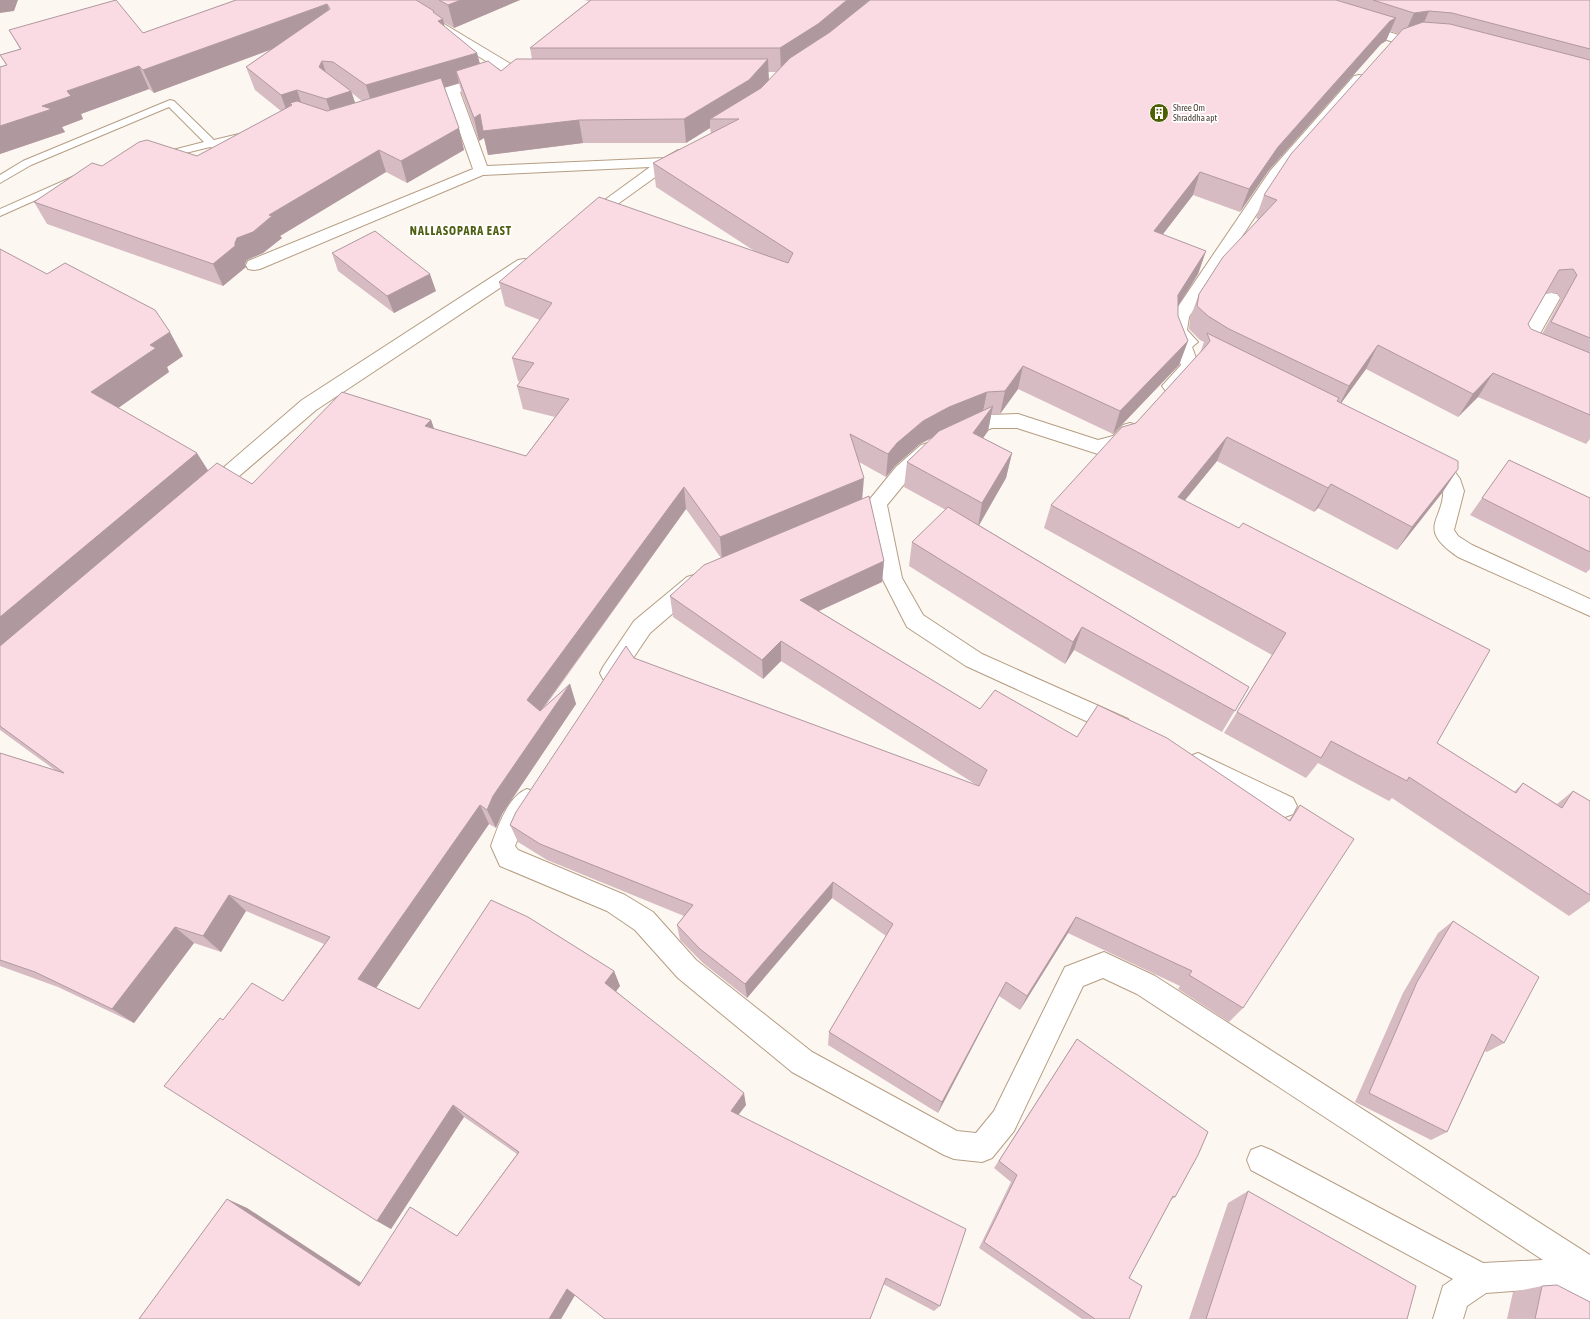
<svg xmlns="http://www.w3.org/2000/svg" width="1590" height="1319" font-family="'Asap Condensed',sans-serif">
	<rect width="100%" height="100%" fill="#fdf7f2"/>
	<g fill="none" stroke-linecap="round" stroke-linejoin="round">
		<g stroke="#b59e83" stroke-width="2">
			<path id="lane" d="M170,100l4,1 40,39 29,-7 5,3 -1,2 -34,10 -3,-1 -49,12 -4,-1 -2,-2 2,-2 47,-12 -35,-35 -138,58 -31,18v-8l23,-14z
				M79,174l4,1 2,2 -2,2 -83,37v-7z"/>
		</g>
		<g stroke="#b59e83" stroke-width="2">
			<path id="street" d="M388,0h16l115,69 2,3 -2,3 -59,17 27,74 177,-8 14,-8 5,2 3,3 -92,66 -6,2 -6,-2 -2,-3 70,-51 -167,8 -223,94 -6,1 -6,-1 -2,-4 2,-4 225,-92 -26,-73 -29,8 -5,-1 -2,-3 2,-3 89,-26z
				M1360,23l45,14 2,3 -2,3 -5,1 -45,-14 -2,-3 2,-3z
				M1359,75l5,1 2,3 -2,3 -83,95 -92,140 -2,13 11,12 -6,5 7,19c-7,12 -20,28 -34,24l-3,-4 19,-21 -12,-34 2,-14 99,-146 84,-95z
				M524,259l6,1 2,4 -2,4 -214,142 -100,86 -7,2 -7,-2 -3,-5 3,-5 100,-86 216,-140z
				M1551,293l6,1 3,4 -27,48 5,2 3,4 -3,4c-8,3 -19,0 -24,-8l28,-50 3,-4z
				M1018,414l80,26 15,-4 10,-11 7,-2 7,2 2,5 -12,16 -29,8 -81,-26h-25l-30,12 -7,-2 -2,-5 2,-5 35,-13z
				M928,443l7,2 3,5 -3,5 -25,22 -23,28 15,73 21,37 59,39 146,65 3,7 -3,7 -8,3 -8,-3 -146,-67 -59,-39 -25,-49 -13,-62 -24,9 -7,-2 -3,-5 3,-5 32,-14 26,-32 25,-22z
				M1426,455l26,13 8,11 4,12 -10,39 4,6 14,9 118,54v17l-132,-59c-45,-31 -11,-36 -15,-73 -7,-9 -21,-12 -27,-22l3,-5z
				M694,575l7,2 3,6 -3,6 -51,44 -31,46 -8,3 -8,-3 -3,-6 3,-6 31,-46 53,-44z
				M1198,753l95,45 4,8 -4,8 -8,3 -8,-3 -87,-44 -4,-7 4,-7z
				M527,789l8,3 4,8 -17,28 -7,18 3,4 107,45 28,17 43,48 116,92 145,79 19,2 18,-22 71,-144 39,-15 51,24 435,279v47l-51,-13 -53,4 -19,13 -4,13h-30l10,-33 10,-7 -202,-109 -4,-10 4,-10 10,-4 10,4 212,113 60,-3 -406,-266 -34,-16 -20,8 -69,145 -22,27 -10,4 -28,-3 -10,-4 -152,-83 -114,-94 -43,-48 -28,-19 -107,-45 -9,-20c7,-19 16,-49 36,-57z"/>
		</g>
		<use href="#lane" fill="#fff" fill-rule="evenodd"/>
		<use href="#street" fill="#fff" fill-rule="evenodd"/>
	</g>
	<path fill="#d7bbc3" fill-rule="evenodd" d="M236,0h284l-66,28 -11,-6 1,4 33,27 3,11 21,7 31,-12 -2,-11 59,-47 -5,-1h1006v439l-4,5 -108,-47 -20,20 -92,-48 -25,34 117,66 -16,24 -45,57 -79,-42 -4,4 -97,-51 -32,39 252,243 77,49 9,-9 34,21 16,-13 17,10v100l-21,15 -177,-118 -3,3 -71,-38 -12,15 -82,-45 48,-78 -228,-127 7,-23 85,-82 64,-70 4,-11 -4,-2 -11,-11 1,-11 9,-24 59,-75 -2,-1 8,-23 135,-161 -9,-3 -4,10 -5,3 -112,126 -29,42 -47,-17 -31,40 44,16 -8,23 -20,32v10l10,25 -9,24 -66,69 -95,-45 -18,25 -9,1 -3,16 -5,7 29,15 -6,25 -27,47 270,162 -27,45 -148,-82 -9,14 -156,-98 3,-24 34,-32 -42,-23 3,-25 27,-25 -14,7 -25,22 -9,11 -27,-15 3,37 22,62 -2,21 -63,29 161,98 97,28 212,83 11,-15 -57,203 -14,14 -51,-33 2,-3 -112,-53 -48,77 -21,-14 -61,117 -110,-68 1,-13 57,-96 -54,-38 -85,100 -44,-35 -23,-23 -3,-15 7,-9 -137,-56 -29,-18 -8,-17 124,-167 344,128 -197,-125 -18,18 -90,-62 -3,-21 51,-38 -35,-49 -142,199 26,-24 6,20 -74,110 -6,14 -7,-4 -113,164 43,21 195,-38 6,15 -4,5 130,114 -8,10 202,191 -6,5 -51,-27 -308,11 -14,24h-422l88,-120 20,9 114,75 96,-47 60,-82 -53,-37 -73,112 -14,-8 -154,-201 60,-19 41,-57 -78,-33 -25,41 -27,-9 -60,80 -76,-36 -58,-21v-213l55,17 -55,-40v-481l183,107 -16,11 2,5 -51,36 90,63 44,13 179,-64 3,9 92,27 29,-39 -32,-8 -6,-23 3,-4 -2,-1 -6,-23 28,-38 -35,-14 -6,-24 257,-30 -100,-65 -3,-24 58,-29 -1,-6 -24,15h-103l-95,12 -4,-17 -5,3 -17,-47 -3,-11 -15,4 20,63 -57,33 -21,-11 -106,64 2,2 -19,15 -16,7 -2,4 1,3 -23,19 -176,-62 -13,-22 68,-36 95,-10 84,-45 -26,-21 -9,-23 24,-17 -116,43 -5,-4 -68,25 2,5 -21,8 3,5 -65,22v-87l6,-2 -6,-10 20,-6 -11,-19 134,3zM768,72h9l-8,8zM352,93l10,8 -7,2zM1546,293h11l4,6 -19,35 -11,-5 -3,-5z
		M332,253l104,38 -42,22 -56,-42z
		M1509,460l81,38v71l-4,4 -116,-58z
		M1453,921l51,122 -17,9 -2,-1 -38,81 -16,8 -76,-38 48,-109 35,-60z
		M1077,1039l98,158 -4,3 -42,78v41h-47l-103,-71 32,-66 -17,-14z
		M1248,1191l159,128h-218l39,-116z
		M1542,1286l48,33h-83l6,-27z"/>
	<path fill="#af999f" d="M0,0h18l-4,11 -14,2z
		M461,0h59l-66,28 -6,-23z
		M847,0h27l-93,72 -1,-24z
		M327,4l7,22 -180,67 -11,-23z
		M1429,11l-10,23 -15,1 10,-22z
		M1396,18l-10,23 -5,3 -112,126 -29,42 9,-23 29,-42 112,-126z
		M443,19l5,23 -10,-21z
		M477,53l6,23 -27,-5 3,12 -86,25 -7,-23z
		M768,59l1,23 -19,21 -40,16v9l-24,15 -2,-24z
		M322,61l8,23 -11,-17z
		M139,66l10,23 -68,25 2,5 -21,8 3,5 -65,22v-28l42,-20 25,-15z
		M297,90l8,24 -15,-11 5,14 -6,1 -8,-23z
		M351,91l8,23 -25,8 -8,-23z
		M480,114l99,6 4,23 -95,12 -4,-17 -5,3 -5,-23z
		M459,128l5,22 -57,33 -6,-22z
		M379,150l7,22 -106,64 2,2 -19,15 -16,7 -2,4 1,3 -23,19 -10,-22 22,-21 2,-5 32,-23z
		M1200,172l-7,23 -46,60 7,-24z
		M1206,251l-8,23 -28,45 8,-24z
		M430,274l6,17 -42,22 -7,-17z
		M170,332l13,24 -16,11 2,5 -62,44 -16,-24 59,-47z
		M1188,341l-9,24 -66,69 7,-23z
		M1378,345l-12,24 -29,40 12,-23z
		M1023,366l-5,23 -18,25 5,-23z
		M1493,373l-15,24 -20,20 15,-23z
		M987,392l-5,24 -37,15 -25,13 -25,22 -9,11 2,-23 9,-11 26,-22 26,-14z
		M993,406l-5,25 -19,27 4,-25z
		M431,420l8,23 -14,-17z
		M1227,437l-10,24 -49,60 10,-24z
		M197,453l14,22 -211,180v-38z
		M1012,453l-6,25 -28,49 4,-24z
		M1458,469l-16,24 -45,57 15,-23z
		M864,478l-2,23 -140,58 -2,-22z
		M1331,484l-13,24 -4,4 14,-24z
		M684,487l2,22 -152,211 -7,-20z
		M884,561l-2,21 -83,38 1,-20z
		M1082,627l-8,23 -9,14 8,-22z
		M781,641v20l-18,18 -1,-19z
		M570,684l6,20 -74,110 -6,14 -9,-18 6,-14z
		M480,805l9,19 -117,170 -14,-15z
		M833,882l-1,16 -85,100 -2,-14z
		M229,895l17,16 -25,41 -18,-16z
		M1076,917l-8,16 -48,77 7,-14z
		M175,927l19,16 -60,80 -22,-14z
		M614,971l6,15 -9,12 -6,-15z
		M1006,982l-7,14 -61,117 4,-11z
		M744,1093l2,12 -13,17 -2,-11z
		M453,1105l11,12 -73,112 -14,-8z
		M227,1199l20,9 127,83 -15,-5z
		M567,1289l8,6 -14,24h-12z"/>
	<path fill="#fadae3" stroke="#af999f" d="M116,0l27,33 93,-33h180l18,11 -1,1 10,7 -5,2 39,32 -111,32 -33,-23 -11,-1 -3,6 32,24 -25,8 -29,-9 -16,5 -35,-28 84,-58 -3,-5 -184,66 -4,-4 -72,25 4,5 -29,10 10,3 -52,17v-59l7,-2 -7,-10 21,-6 -12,-19z
		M439,0h22l-13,5z
		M591,0h256l-29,24 -38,24h-250z
		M870,0h466l60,18 -6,3 -112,126 -29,42 -49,-17 -46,59 52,20 -28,44v21l10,25 -68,70 -97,-45 -18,25 -18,1 -38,15 -26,14 -26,22 -9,11 -38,-20 14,44 -144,59 -36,-50 -157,213 13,11 30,-27 -77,112 -6,14 -7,-5 -122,174 61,30 72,-109 37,17 86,54 -9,12 139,110 -13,18 235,118 -26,77 -54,-28 -16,41h-265l-38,-30 -18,30h-410l88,-120 132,87 51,-79 47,29 62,-84 -66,-47 -76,116 -213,-135 56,-68 3,2 29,-37 31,18 47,-64 -101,-42 -26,41 -28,-9 -63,82 -77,-37 -35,-12v-207l64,20 -64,-47v-80l217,-183 35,21 90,-92 89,28 -6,6 101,30 43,-57 -52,-13 17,-23 -22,-5 40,-55 -53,-21 100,-85 189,66 5,-10 -140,-90 86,-44h-29l51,-31 29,-30 40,-26z
		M1373,0h217v49l-138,-36 -23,-2 -15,2z
		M1423,22l27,2 140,36v278l-39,-16 26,-47 -4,-6 -14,1 -31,54 3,5 59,24v62l-97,-42 -20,21 -95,-49 -29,41 -120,-57 -21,-13 -11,-10 2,-12 24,-37 54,-57 -13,-5 27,-41 112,-125z
		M516,59h252l-19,21 -65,39 -105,1 -96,11 -3,-17 -6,4 -18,-47 32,-10 13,10z
		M441,78l18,50 -58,33 -22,-11 -110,65 3,1 -19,16 -16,6 -2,5v3l-22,18 -179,-62 58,-39 10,3 37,-24 8,-2 50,16 95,-51 -2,-2 7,-2 30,10z
		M375,231l55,43 -43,22 -55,-43z
		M0,249l47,25 18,-11 90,47 15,22 -20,13 6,3 -65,44 106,61 -197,164z
		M1207,333l132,65 -2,3 121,60v8l-46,58 -81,-43 -3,4 -101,-51 -49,60 61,31 4,-5 247,127 -53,93 79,50 7,-10 39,25 11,-17 17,10v94l-181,-118 -2,4 -76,-40 -10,17 -84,-46 49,-79 -235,-128 71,-78 14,-4 70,-77 4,-5z
		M993,406l-20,27 39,20 -30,50 -75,-41 32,-31z
		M1509,460l81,38v54l-108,-54z
		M869,496l15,65 -84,39 180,109 15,-19 82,47 21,-32 69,33 123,83 10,-16 54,34 -111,169 -54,-33 3,-4 -116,-54 -49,79 -21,-14 -64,120 -113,-70 64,-108 -60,-42 -88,102 -45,-35 -23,-24 16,-20 -153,-61 -30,-19 6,-13 110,-166 8,12 345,128 8,-16 -206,-129 -19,19 -92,-64 34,-31z
		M948,507l301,180 -14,24 -153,-84 -9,15 -161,-100z
		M1453,921l86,56 -35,66 -12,-9 -45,98 -78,-39 48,-111z
		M1077,1039l131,93 -10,23 -23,42 -2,-1 -44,82 13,8 -13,33h-34l-111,-77 33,-67 -18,-14z
		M1248,1191l168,95 -9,33h-201z
		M1557,1285l33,17v17h-55l7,-33z"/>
	<defs>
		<g id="building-disc" transform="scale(1)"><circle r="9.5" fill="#4e5f03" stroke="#fff"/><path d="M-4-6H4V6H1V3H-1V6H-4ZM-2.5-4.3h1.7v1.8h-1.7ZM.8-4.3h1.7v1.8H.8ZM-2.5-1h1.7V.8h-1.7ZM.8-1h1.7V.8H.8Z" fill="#fff"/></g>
	</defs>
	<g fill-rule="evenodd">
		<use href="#building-disc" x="1159" y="113"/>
	</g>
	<g text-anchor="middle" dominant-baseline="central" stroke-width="3.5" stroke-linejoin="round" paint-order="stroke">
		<g font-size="9" fill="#453b2f" stroke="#fff" text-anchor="start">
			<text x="1173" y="108">Shree Om<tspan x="1173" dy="10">Shraddha apt</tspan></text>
		</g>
		<g font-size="12" font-weight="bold" letter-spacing="1" fill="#4f5f12" stroke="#fff">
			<text x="461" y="231">NALLASOPARA EAST</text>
		</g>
	</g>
</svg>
